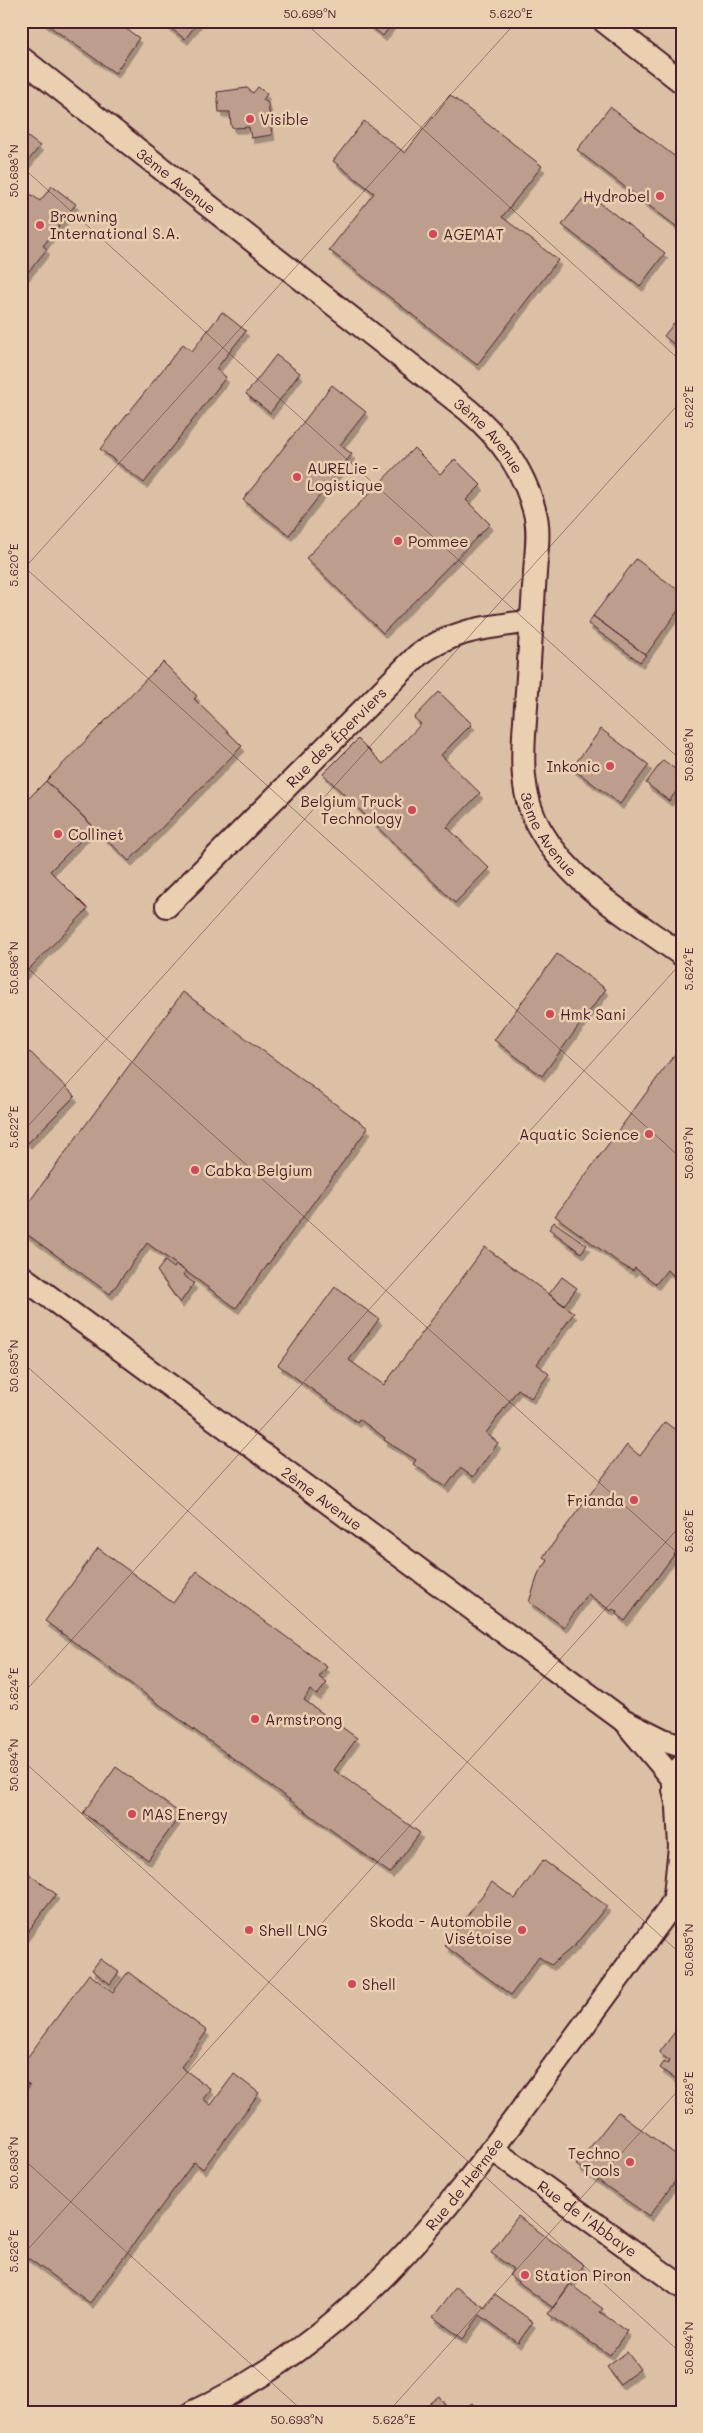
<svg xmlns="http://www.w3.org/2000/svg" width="703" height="2433" font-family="Mali,sans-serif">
	<defs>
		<filter id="shadow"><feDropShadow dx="3" dy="5.5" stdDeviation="0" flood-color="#0004"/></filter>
	</defs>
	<rect width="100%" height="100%" fill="#eacfb1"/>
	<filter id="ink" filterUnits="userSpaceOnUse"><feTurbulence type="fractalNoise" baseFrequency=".02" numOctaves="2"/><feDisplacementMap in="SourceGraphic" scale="10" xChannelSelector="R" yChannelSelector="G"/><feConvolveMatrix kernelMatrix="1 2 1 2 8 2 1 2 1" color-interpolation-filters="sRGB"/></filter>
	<g filter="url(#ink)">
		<path fill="#dcc0a6" d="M21,21h661v2391h-661z"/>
		<path fill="#bd9e8c" stroke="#4a1f2b" filter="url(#shadow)" d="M42,21h73l24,17 -24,35z
			M161,21h38l-14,18z
			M365,21h29l-11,15z
			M258,87l9,7 -4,6 5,3 4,32 -21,3 -2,-11 -15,1 -3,-2 -1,-14h-11l-2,-20 30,-4 6,5z
			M450,95l92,71 -40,51 56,43 -81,105 -148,-115 45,-57 -41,-32 31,-40 41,32z
			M610,107l72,55v69l-105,-81z
			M21,132l19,14 -19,24z
			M52,186l24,18 -33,42 4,3 -26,32v-94l19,14z
			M587,193l78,60 -25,33 -78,-61z
			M222,312l24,19 -30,38 10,8 -82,106 -44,-34 83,-105 9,7z
			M682,313v38l-18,-15z
			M276,355l24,18 -30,40 -24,-19z
			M332,385l34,27 -26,33 12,9 -63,81 -46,-35z
			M414,448l26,26 15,-15 26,26 -15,15 24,24 -107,109 -77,-75z
			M636,559l46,34v12l-36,50 -53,-39z
			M593,616l53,39 -6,7 -52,-38z
			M163,662l34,34 -3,3 48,47 -113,115 -83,-80z
			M439,692l33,32 -31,31 39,38 -33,34 42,41 -34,35 -132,-129 35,-35 25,25 38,-40 -7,-6z
			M601,729l48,36 -29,39 -48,-36z
			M663,760l19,14v10l-13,17 -23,-18z
			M46,781l48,46 -44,44 38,38 -67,68v-171z
			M557,954l49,35 -64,87 -48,-36z
			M183,992l185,136 -132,180 -89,-65 -37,51 -89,-64v-17z
			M678,1050l4,2v211l-9,12 -6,-5 -11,14 -21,-16 -2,3 -11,-6 -67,-49z
			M30,1052l45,44 -47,47 -7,-7v-75z
			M554,1222l33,23 -6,8 -32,-24z
			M485,1247l89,66 -37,51 12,10 -18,24 -13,-9 -32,44 12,10 -25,34 -13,-9 -14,19 -33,-23 3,-4 -32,-20 1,-2 -26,-19 -2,3 -79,-57 57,-78 44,32 -30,41 35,25z
			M165,1261l9,7 2,-3 10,6 -3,4 11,8 -14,20 -23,-32z
			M562,1277l15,11 -13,17 -15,-11z
			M665,1422l17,13v109l-57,77 -9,-7 1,-2 -4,-3 -2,2 -23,-17 -24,33 -35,-25 10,-30 9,-11 -5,-4 84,-112 13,11z
			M98,1548l75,55 24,-32 130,96 -8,10 8,6 -10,12 -7,-5 -6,10 53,38 -23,32 86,63 -30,40 -345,-252z
			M116,1767l65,47 -33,46 -65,-47z
			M543,1860l64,46 -32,39 -24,20 -12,-8 -28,38 -66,-49 47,-64 23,17z
			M21,1868l35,26 -35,47z
			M100,1959l19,13 -9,12 -18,-14z
			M128,1972l79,59 -26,36 30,22 -8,10 8,6 23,-31 25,19 -56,76 -9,-7 -104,141 -69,-50v-156l9,-12 -9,-6v-13l68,-92 24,18z
			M680,2025l2,1v58l-22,-16 4,-6 3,2 3,-3 -11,-8z
			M618,2112l64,47v13l-33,44 -73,-51z
			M518,2216l66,49 -31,43 -44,-33 4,-6 -22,-16z
			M570,2284l33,25 -3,3 27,19 -17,24 -62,-41z
			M456,2287l29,21 10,-14 38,28 -15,21 -38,-28 -17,24 -30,-22z
			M627,2352l13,17 -20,15 -13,-17z
			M439,2396l11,16h-32z
			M472,2403l6,9h-18z"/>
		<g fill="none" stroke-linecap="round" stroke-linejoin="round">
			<g stroke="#4a1f2b" stroke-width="26">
				<g id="minor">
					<path d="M604,21l78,61"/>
					<path id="s1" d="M21,58l447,352c33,28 56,60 67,103 5,18 1,41 0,60 -3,49 -7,98 -10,148 -3,37 -5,76 16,110 32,55 90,87 141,124"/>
					<path id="s2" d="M167,906l251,-251c39,-27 69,-27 114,-34"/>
					<path id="s3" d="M21,1276l602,444 40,20 19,6"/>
					<path d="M630,1728l44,52"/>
					<path d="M675,1895l5,-48 -2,-40 -4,-17v-10l8,-14"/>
					<path id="s4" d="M492,2149l190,138"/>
					<path id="s5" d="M193,2412c153,-70 247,-191 344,-323 43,-59 86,-118 130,-177l15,-25"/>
				</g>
			</g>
			<use href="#minor" stroke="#eacfb1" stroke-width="22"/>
		</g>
	</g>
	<path fill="none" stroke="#4a1f2b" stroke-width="1" stroke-opacity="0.45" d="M303,21l379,341M21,166l661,595M21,564l661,595M21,572l496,-551M21,962l661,595M21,1134l661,-734M21,1361l661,594M21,1696l661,-734M21,1759l661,595M21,2157l283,255M21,2257l661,-733M388,2412l294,-326"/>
	<g fill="#d1495b" stroke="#eacfb1" stroke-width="2">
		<circle cx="250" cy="119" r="5"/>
		<circle cx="660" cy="196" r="5"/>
		<circle cx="40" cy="225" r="5"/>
		<circle cx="433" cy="234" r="5"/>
		<circle cx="297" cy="477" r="5"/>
		<circle cx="398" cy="541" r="5"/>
		<circle cx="610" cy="766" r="5"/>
		<circle cx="412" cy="810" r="5"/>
		<circle cx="58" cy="834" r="5"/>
		<circle cx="550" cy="1014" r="5"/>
		<circle cx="649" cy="1134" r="5"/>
		<circle cx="195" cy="1170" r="5"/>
		<circle cx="634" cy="1500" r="5"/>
		<circle cx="255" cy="1719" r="5"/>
		<circle cx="132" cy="1814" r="5"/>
		<circle cx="249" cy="1930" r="5"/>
		<circle cx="522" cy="1930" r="5"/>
		<circle cx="352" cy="1984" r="5"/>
		<circle cx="630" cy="2162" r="5"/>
		<circle cx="525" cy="2275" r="5"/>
	</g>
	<g text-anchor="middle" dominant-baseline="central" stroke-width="5" stroke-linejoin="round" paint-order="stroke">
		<g font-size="15" fill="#4a1f2b" stroke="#eacfb1" text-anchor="start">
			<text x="260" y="119">Visible</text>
			<text x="650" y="196" text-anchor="end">Hydrobel</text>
			<text x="50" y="216">Browning<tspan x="50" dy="17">International S.A.</tspan></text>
			<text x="443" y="234">AGEMAT</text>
			<text x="307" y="468">AURELie -<tspan x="307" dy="17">Logistique</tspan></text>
			<text x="408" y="541">Pommee</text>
			<text x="600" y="766" text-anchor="end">Inkonic</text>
			<text x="402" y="801" text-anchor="end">Belgium Truck<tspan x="402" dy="17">Technology</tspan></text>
			<text x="68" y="834">Collinet</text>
			<text x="560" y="1014">Hmk Sani</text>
			<text x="639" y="1134" text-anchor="end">Aquatic Science</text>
			<text x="205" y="1170">Cabka Belgium</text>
			<text x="624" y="1500" text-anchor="end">Frianda</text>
			<text x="265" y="1719">Armstrong</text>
			<text x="142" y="1814">MAS Energy</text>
			<text x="512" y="1921" text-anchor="end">Skoda - Automobile<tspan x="512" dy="17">Visétoise</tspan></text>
			<text x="259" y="1930">Shell LNG</text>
			<text x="362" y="1984">Shell</text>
			<text x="620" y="2153" text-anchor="end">Techno<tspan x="620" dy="17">Tools</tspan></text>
			<text x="535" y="2275">Station Piron</text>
		</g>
		<g font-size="15" fill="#4a1f2b" stroke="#eacfb1">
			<text stroke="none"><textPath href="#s1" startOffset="198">3ème Avenue</textPath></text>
			<text stroke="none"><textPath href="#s1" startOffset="602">3ème Avenue</textPath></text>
			<text stroke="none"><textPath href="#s2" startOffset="239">Rue des Éperviers</textPath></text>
			<text stroke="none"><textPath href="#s1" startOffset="1022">3ème Avenue</textPath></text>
			<text stroke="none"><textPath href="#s3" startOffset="374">2ème Avenue</textPath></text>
			<text stroke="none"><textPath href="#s5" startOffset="358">Rue de Hermée</textPath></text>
			<text stroke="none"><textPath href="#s4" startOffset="118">Rue de l'Abbaye</textPath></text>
		</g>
	</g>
	<rect width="703" height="2433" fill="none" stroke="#eacfb1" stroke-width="55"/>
	<rect x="28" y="28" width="648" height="2378" fill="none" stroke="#4a1f2b" stroke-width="2"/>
	<g font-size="12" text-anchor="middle" fill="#4a1f2b">
		<text x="310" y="18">50.699°N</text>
		<text x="511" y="18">5.620°E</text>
		<text transform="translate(14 171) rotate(-90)" y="4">50.698°N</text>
		<text transform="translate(689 407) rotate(-90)" y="4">5.622°E</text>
		<text transform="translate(14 565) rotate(-90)" y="4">5.620°E</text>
		<text transform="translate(689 755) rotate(-90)" y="4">50.698°N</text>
		<text transform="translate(14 968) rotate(-90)" y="4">50.696°N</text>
		<text transform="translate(689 969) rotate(-90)" y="4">5.624°E</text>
		<text transform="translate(14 1127) rotate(-90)" y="4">5.622°E</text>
		<text transform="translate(689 1153) rotate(-90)" y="4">50.697°N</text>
		<text transform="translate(14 1366) rotate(-90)" y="4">50.695°N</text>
		<text transform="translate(689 1531) rotate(-90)" y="4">5.626°E</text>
		<text transform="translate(14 1689) rotate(-90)" y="4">5.624°E</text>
		<text transform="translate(14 1765) rotate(-90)" y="4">50.694°N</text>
		<text transform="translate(689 1950) rotate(-90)" y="4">50.695°N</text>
		<text transform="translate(689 2093) rotate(-90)" y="4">5.628°E</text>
		<text transform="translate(14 2163) rotate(-90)" y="4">50.693°N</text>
		<text transform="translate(14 2251) rotate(-90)" y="4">5.626°E</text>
		<text transform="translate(689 2348) rotate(-90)" y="4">50.694°N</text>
		<text x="297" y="2424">50.693°N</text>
		<text x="394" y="2424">5.628°E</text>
	</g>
</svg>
